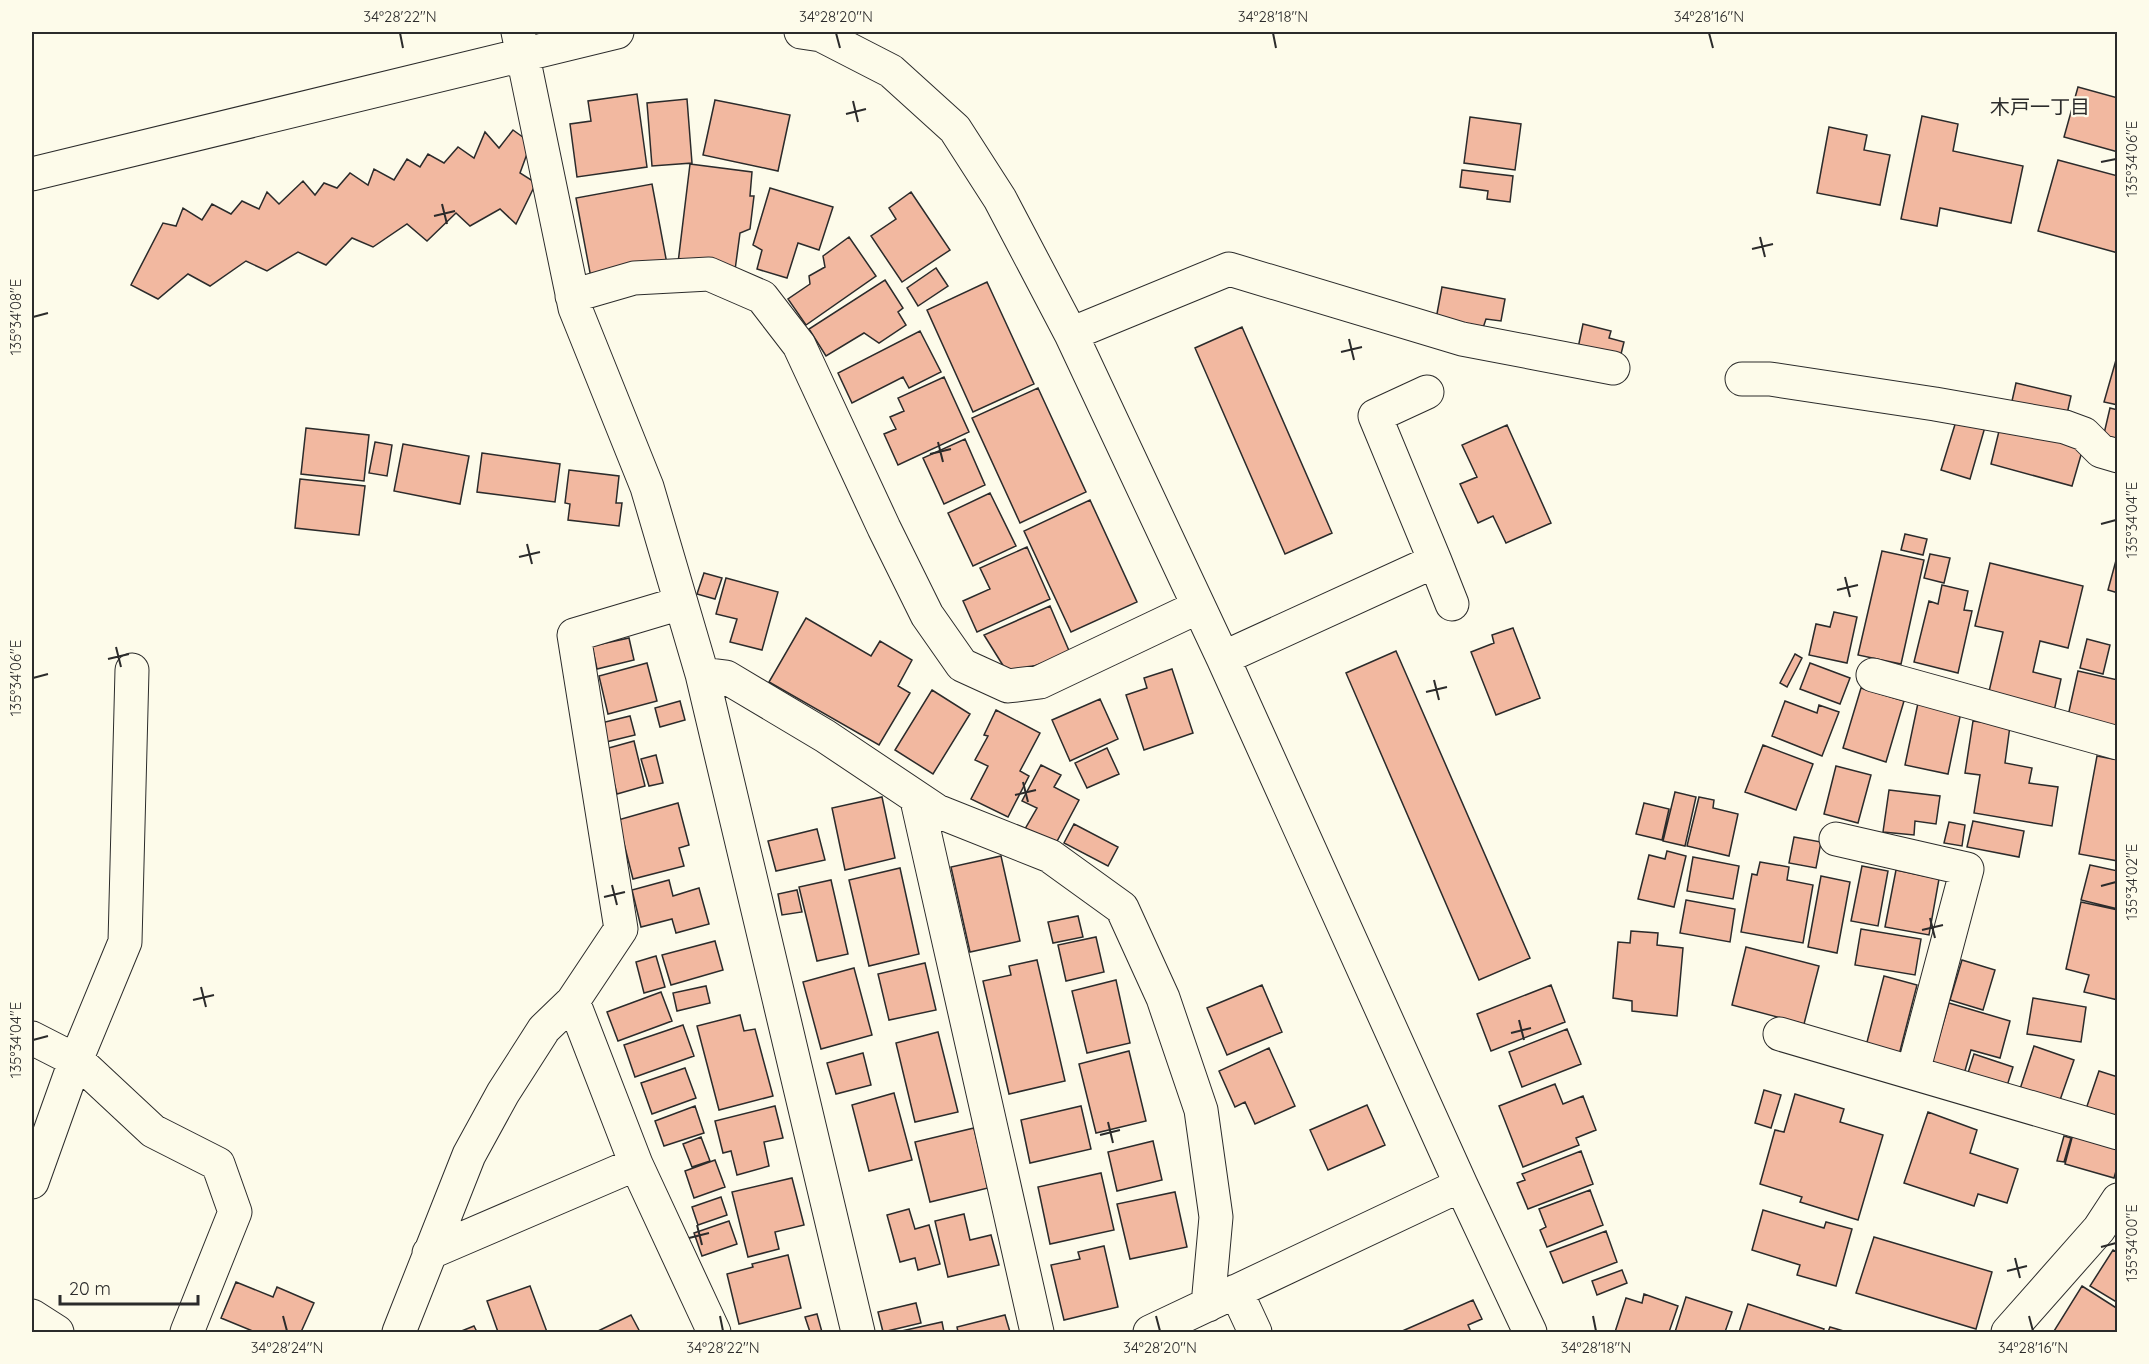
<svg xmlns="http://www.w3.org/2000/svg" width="2149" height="1364" font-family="Quicksand,'Noto Sans JP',sans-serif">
	<rect width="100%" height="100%" fill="#fdfbea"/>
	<path fill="#f2b8a0" stroke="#2b2b2b" stroke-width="1.5" d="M2078,87l40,11v54l-54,-15z
		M637,94l10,73 -70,10 -7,-53 21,-3 -3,-20z
		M687,99l5,64 -40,3 -5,-63z
		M715,100l75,15 -12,56 -75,-16z
		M1922,116l36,8 -5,27 70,15 -12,57 -71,-15 -3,18 -36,-7z
		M1470,117l51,7 -6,46 -51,-7z
		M1829,127l38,8 -3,15 26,5 -10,50 -63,-12z
		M513,130l18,13 -11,30 16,10 -20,41 -16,-15 -30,17 -14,-13 -29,28 -20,-17 -34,23 -21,-9 -26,27 -28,-13 -31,19 -21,-10 -36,25 -22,-12 -30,25 -27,-14 32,-62 13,3 7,-18 19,12 10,-16 19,10 11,-13 17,8 8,-17 12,12 24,-23 12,14 9,-12 13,5 13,-15 18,12 6,-16 20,11 13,-21 13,8 8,-13 16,9 14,-16 16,11 11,-26 14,16z
		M2058,160l60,16v77l-80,-22z
		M690,164l62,8 -2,24h4l-4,33 -10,4 -5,37 -57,-7z
		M1462,170l51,6 -3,26 -23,-3 1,-8 -28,-4z
		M652,184l15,80 -76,14 -15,-80z
		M770,188l63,19 -14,43 -21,-7 -11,35 -30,-9 5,-19 -9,-5z
		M911,192l39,58 -48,32 -31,-46 25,-17 -7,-11z
		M849,237l27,39 -70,49 -18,-26 22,-15 -1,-8 16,-9 -2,-11z
		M936,268l12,18 -30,20 -11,-18z
		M885,280l18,28 -5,4 8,13 -27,18 -15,-10 -38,23 -17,-27z
		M987,282l47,102 -61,28 -46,-102z
		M1442,287l63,12 -4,22 -15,-2 -3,9 -47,-9z
		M1583,324l28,7 -2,7 15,4 -4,16 -42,-10z
		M1242,327l90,206 -47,21 -90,-206z
		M920,331l21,41 -32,16 -6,-11 -51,26 -14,-30z
		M2118,353v52l-14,-3z
		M944,377l25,55 -71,33 -14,-31 12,-5 -6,-12 14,-6 -6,-13z
		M2016,383l55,13 -6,27 -55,-13z
		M1038,388l48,104 -66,31 -48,-105z
		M2110,408l8,2v32l-15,-4z
		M1957,418l28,9 -15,52 -29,-9z
		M1507,425l44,98 -45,20 -13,-27 -15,7 -18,-39 17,-7 -15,-32z
		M2000,427l83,21 -11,38 -81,-22z
		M306,428l63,7 -5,46 -63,-7z
		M965,439l20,46 -41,19 -21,-46z
		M375,442l17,3 -5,31 -18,-3z
		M403,444l66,12 -9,48 -66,-13z
		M482,453l78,11 -5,38 -78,-10z
		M569,470l50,6 -3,27h6l-3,23 -51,-6 2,-16 -5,-1z
		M300,479l65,7 -6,49 -64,-7z
		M990,493l26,53 -43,20 -25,-53z
		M1090,500l47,102 -66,30 -47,-101z
		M1905,534l22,5 -4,16 -22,-5z
		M1027,547l23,52 -73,33 -14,-31 27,-12 -10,-21z
		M1882,551l42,9 -23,104 -43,-9z
		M2118,553v40l-10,-3z
		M1930,554l20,4 -6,25 -20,-5z
		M1990,563l93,23 -15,62 -28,-7 -7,31 28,7 -8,37 -66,-16 16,-68 -28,-6z
		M704,573l18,5 -7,21 -18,-5z
		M726,578l52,14 -16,58 -32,-8 7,-23 -21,-5z
		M1942,585l26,6 -4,19 8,1 -14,62 -44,-11 15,-61 9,3z
		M1050,606l20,47 -61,22 -25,-40z
		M1834,612l23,5 -10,46 -38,-8 7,-31 14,3z
		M806,618l65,38 9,-15 32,19 -14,26 12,7 -31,52 -110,-63z
		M1513,628l27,70 -44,17 -25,-63 23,-9 -2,-8z
		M629,638l5,22 -37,9 -5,-23z
		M2087,639l23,6 -7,29 -23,-6z
		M1396,651l134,307 -51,22 -133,-307z
		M1795,654l7,4 -15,29 -7,-4z
		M647,663l10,38 -49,13 -9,-38z
		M1810,663l40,15 -10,26 -40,-15z
		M1172,669l21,64 -49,17 -18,-55 21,-7 -3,-10z
		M2078,671l40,9v48l-50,-12z
		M1861,688l43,13 -18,61 -43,-14z
		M932,690l38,24 -37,60 -38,-24z
		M1100,699l18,40 -48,22 -18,-41z
		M680,701l5,19 -25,7 -5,-19z
		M1785,701l32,12 2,-8 20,7 -17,44 -50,-20z
		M1918,703l43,9 -13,62 -43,-9z
		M996,710l44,23 -20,38 9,5 -21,41 -37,-18 17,-33 -13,-6 13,-24 -4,-1z
		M630,716l5,19 -29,7 -5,-19z
		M1973,721l37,5 -5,37 27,5 -3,15 29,4 -6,39 -78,-13 6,-38 -15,-2z
		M634,741l11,45 -28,8 -12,-45z
		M1763,745l50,19 -17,46 -51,-18z
		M1107,748l12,26 -32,14 -12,-25z
		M656,755l7,28 -14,3 -8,-27z
		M2097,756l21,4v101l-39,-7z
		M1041,765l20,10 -7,12 25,13 -24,45 -30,-16 12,-21 -15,-7z
		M1836,766l35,9 -13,48 -34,-9z
		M1889,790l51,6 -4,28 -21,-3 -1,14 -31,-3z
		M1675,792l21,5 -11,49 -22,-5z
		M882,797l13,61 -50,12 -13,-62z
		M1699,797l15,3 -1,8 25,6 -9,42 -42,-10z
		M678,803l11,42 -10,3 5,18 -51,13 -15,-59z
		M1644,803l25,6 -7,31 -26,-6z
		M1973,821l51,10 -5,26 -52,-10z
		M1949,822l16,3 -3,21 -18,-3z
		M1074,824l44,23 -10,19 -44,-23z
		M817,829l8,31 -49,11 -8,-30z
		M1794,837l27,5 -5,26 -27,-5z
		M1667,851l19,5 -12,51 -36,-8 11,-44 16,4z
		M1001,856l19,85 -50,11 -19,-85z
		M1693,857l46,9 -6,33 -46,-8z
		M1760,862l29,5 -2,13 26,5 -10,58 -62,-11 11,-58 5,1z
		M2090,865l28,6v38l-37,-9z
		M1862,866l26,5 -10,55 -27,-5z
		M900,868l19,86 -50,12 -20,-86z
		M1896,870l43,9 -10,56 -44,-8z
		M1821,876l29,6 -13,71 -29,-6z
		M669,880l4,16 26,-8 10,36 -33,9 -4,-14 -31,8 -9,-37z
		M831,880l17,74 -31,7 -18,-74z
		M797,890l5,22 -20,3 -4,-21z
		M1686,900l49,9 -5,33 -50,-9z
		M2081,902l37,8v90l-34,-8 5,-17 -23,-6z
		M1078,916l5,21 -30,6 -5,-21z
		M1861,929l60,10 -6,36 -60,-10z
		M1631,931l27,2 -1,12 26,3 -6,68 -45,-5v-10l-19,-3 5,-56 12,1z
		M1096,937l8,35 -38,9 -8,-36z
		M715,941l8,29 -52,15 -9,-30z
		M1746,947l73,19 -15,58 -72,-19z
		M656,956l9,31 -21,6 -8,-31z
		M1037,960l28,121 -56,13 -26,-113 28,-6 -2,-9z
		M1962,960l33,10 -12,40 -33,-10z
		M925,963l11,47 -47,10 -11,-46z
		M854,968l18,67 -51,14 -18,-67z
		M1884,976l33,9 -18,70 -33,-9z
		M1116,980l14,63 -43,10 -15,-62z
		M1262,985l20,47 -55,23 -20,-47z
		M1551,985l14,37 -74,29 -14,-37z
		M706,986l4,17 -33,8 -4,-18z
		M661,992l11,29 -54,20 -11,-29z
		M2033,998l53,9 -5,35 -54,-8z
		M1949,1003l61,18 -10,37 -29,-8 -7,24 -33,-9z
		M740,1015l4,16 11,-2 18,67 -54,14 -22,-84z
		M683,1025l11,31 -59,21 -11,-32z
		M1567,1029l14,35 -59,23 -13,-35z
		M938,1032l20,80 -43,10 -19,-79z
		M2034,1046l40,14 -15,43 -39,-14z
		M1269,1048l26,58 -40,18 -10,-22 -10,5 -16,-36z
		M1129,1051l17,70 -50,12 -17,-69z
		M863,1053l8,32 -35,9 -9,-31z
		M1974,1054l39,13 -7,22 -39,-13z
		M685,1068l11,30 -44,16 -11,-31z
		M2099,1071l19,6v45l-33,-10z
		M1555,1084l8,20 20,-8 13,34 -20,8 3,7 -56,22 -24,-61z
		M1764,1090l17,5 -10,33 -16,-5z
		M894,1093l18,67 -43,11 -17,-66z
		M1795,1094l49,15 -4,13 43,13 -25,85 -58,-18 2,-5 -42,-13 15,-54 9,2z
		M1367,1105l18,40 -57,25 -18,-40z
		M695,1106l9,27 -40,13 -9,-25z
		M775,1106l8,32 -19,4 5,24 -32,9 -6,-24 -8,2 -8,-32z
		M1081,1106l10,43 -61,14 -9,-43z
		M1928,1112l49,18 -7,23 48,16 -11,34 -29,-9 -4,12 -70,-23z
		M974,1128l14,60 -58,14 -15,-60z
		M2073,1134l45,13v17l-4,14 -49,-14z
		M2064,1136l7,2 -7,24 -7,-1z
		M701,1137l9,24 -18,6 -9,-23z
		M1153,1141l9,39 -45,11 -9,-39z
		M1581,1151l12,33 -65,25 -11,-26 8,-3 -3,-6z
		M715,1160l10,27 -31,11 -9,-27z
		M1101,1173l13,57 -64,14 -12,-57z
		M792,1178l12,47 -29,7 4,17 -31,8 -16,-65z
		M1590,1190l13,35 -56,22 -7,-17 6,-3 -7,-18z
		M1175,1192l12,55 -57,12 -13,-55z
		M721,1197l6,18 -29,10 -6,-18z
		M909,1209l6,20 14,-4 11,39 -22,6 -3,-12 -15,4 -13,-47z
		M1763,1210l61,18 2,-6 26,7 -16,57 -39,-11 3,-10 -48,-15z
		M964,1214l6,26 21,-5 8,30 -51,12 -13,-56z
		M729,1221l8,23 -35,12 -8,-23z
		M1606,1231l11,31 -54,21 -13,-31z
		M1874,1237l118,35 -16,57 -120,-36z
		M1104,1246l14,61 -54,13 -13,-55 29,-6 -2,-7z
		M2113,1250l5,3v50l-28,-17z
		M788,1255l13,53 -62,16 -12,-50 26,-7 -1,-3z
		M1622,1270l5,13 -30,12 -5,-14z
		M236,1282l37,15 4,-10 37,16 -13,29h-46l-34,-14z
		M530,1286l17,46h-49l-11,-31z
		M2082,1286l36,23v23h-61l-3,-1z
		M1644,1294l34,12 -9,26h-54l11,-34 16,5z
		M1686,1297l46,15 -7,20h-50z
		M1473,1300l9,19 -14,6 3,7h-71z
		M916,1303l5,20 -38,9 -5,-20z
		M1748,1304l76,25 -1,3h-84z
		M817,1314l5,18h-12l-5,-15z
		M631,1315l9,17h-44z
		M1005,1315l5,17h-52l-1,-5z
		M942,1322l2,10h-47z
		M474,1326l3,6h-18z
		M1830,1327l17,5h-19z"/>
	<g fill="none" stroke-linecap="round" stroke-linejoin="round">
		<g stroke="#2b2b2b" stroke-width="35">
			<path id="minor" d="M518,32l57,276 72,179 55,187 156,658
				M801,32l20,3 70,36 64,58 45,70 71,135 152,324 238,527 69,147
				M32,174l585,-142
				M572,296l62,-18 75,-4 53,23 37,48 85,183 43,87 35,50 46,21 32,-4 158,-75
				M1071,334l158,-65 233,70 151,29
				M1742,379h28l165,25 130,23 19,7 17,17 17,5
				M1435,561l17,43
				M1223,658l212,-97 -60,-145 52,-24
				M702,674l24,3 99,59 112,75 113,45 72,52 41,90 38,112 15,107 -8,88
				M1873,675l245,68
				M917,800l120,532
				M1836,839l131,30 -54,203
				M573,1001l63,163 78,168
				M1780,1034l338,99
				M32,1038l47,24 74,69 65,33 17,48 -48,120
				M32,1182l40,-112 53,-128 7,-272
				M429,1253l207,-89
				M1236,1291l19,41
				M32,1316l25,16
				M399,1332l70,-177 34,-62 41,-64 29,-28 48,-72 -47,-294 107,-32
				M1150,1332l311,-147
				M2008,1332l91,-103 19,-29"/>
		</g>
		<use href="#minor" stroke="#fdfbea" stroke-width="33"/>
	</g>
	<path fill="none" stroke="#2b2b2b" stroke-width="2" d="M400,33l3,15M836,33l4,15M1273,33l3,15M1709,33l4,15M853,101l5,21M846,114l20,-5M2101,162l15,-3M442,204l5,20M434,216l21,-5M1760,237l5,20M1752,249l21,-5M33,317l15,-4M1349,339l5,21M1341,352l21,-5M938,442l5,20M930,454l21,-5M2101,524l15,-4M527,544l5,20M519,557l21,-5M1845,577l5,20M1837,590l21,-5M116,647l5,20M108,659l21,-5M33,678l15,-4M1434,680l5,20M1426,692l21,-5M1023,782l5,20M1015,795l21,-5M612,885l5,20M2101,886l15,-4M604,897l21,-5M1930,918l5,20M1922,930l21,-5M201,987l5,20M193,1000l21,-5M1519,1020l5,20M1511,1033l20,-5M33,1040l15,-4M1108,1122l5,21M1100,1135l20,-5M697,1225l5,20M689,1238l20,-5M2101,1247l15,-4M2015,1258l5,20M2007,1271l20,-5M283,1316l4,15M720,1316l3,15M1156,1316l4,15M1593,1316l3,15M2029,1316l4,15"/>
	<g text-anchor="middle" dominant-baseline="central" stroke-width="4.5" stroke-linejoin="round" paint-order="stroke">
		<g font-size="20" fill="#2b2b2b" stroke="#fdfbea">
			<text x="2040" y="106">木戸一丁目</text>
		</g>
	</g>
	<rect width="2149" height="1364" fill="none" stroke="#fdfbea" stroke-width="66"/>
	<path d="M60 1295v9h138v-9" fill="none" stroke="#2b2b2b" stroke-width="3"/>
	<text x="69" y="1295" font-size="18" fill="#2b2b2b" stroke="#fdfbea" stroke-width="4.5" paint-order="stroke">20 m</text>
	<rect x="33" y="33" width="2083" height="1298" fill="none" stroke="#2b2b2b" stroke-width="2"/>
	<g font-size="15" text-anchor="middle" fill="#2b2b2b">
		<text x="400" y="22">34°28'22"N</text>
		<text x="836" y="22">34°28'20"N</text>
		<text x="1273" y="22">34°28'18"N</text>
		<text x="1709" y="22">34°28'16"N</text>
		<text transform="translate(2132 159) rotate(-90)" y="5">135°34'06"E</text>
		<text transform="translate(16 317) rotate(-90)" y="5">135°34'08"E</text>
		<text transform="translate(2132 520) rotate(-90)" y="5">135°34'04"E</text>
		<text transform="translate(16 678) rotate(-90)" y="5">135°34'06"E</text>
		<text transform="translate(2132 882) rotate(-90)" y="5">135°34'02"E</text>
		<text transform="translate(16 1040) rotate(-90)" y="5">135°34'04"E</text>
		<text transform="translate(2132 1243) rotate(-90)" y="5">135°34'00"E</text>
		<text x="287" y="1353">34°28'24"N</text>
		<text x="723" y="1353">34°28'22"N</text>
		<text x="1160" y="1353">34°28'20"N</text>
		<text x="1596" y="1353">34°28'18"N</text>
		<text x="2033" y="1353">34°28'16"N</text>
	</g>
</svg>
